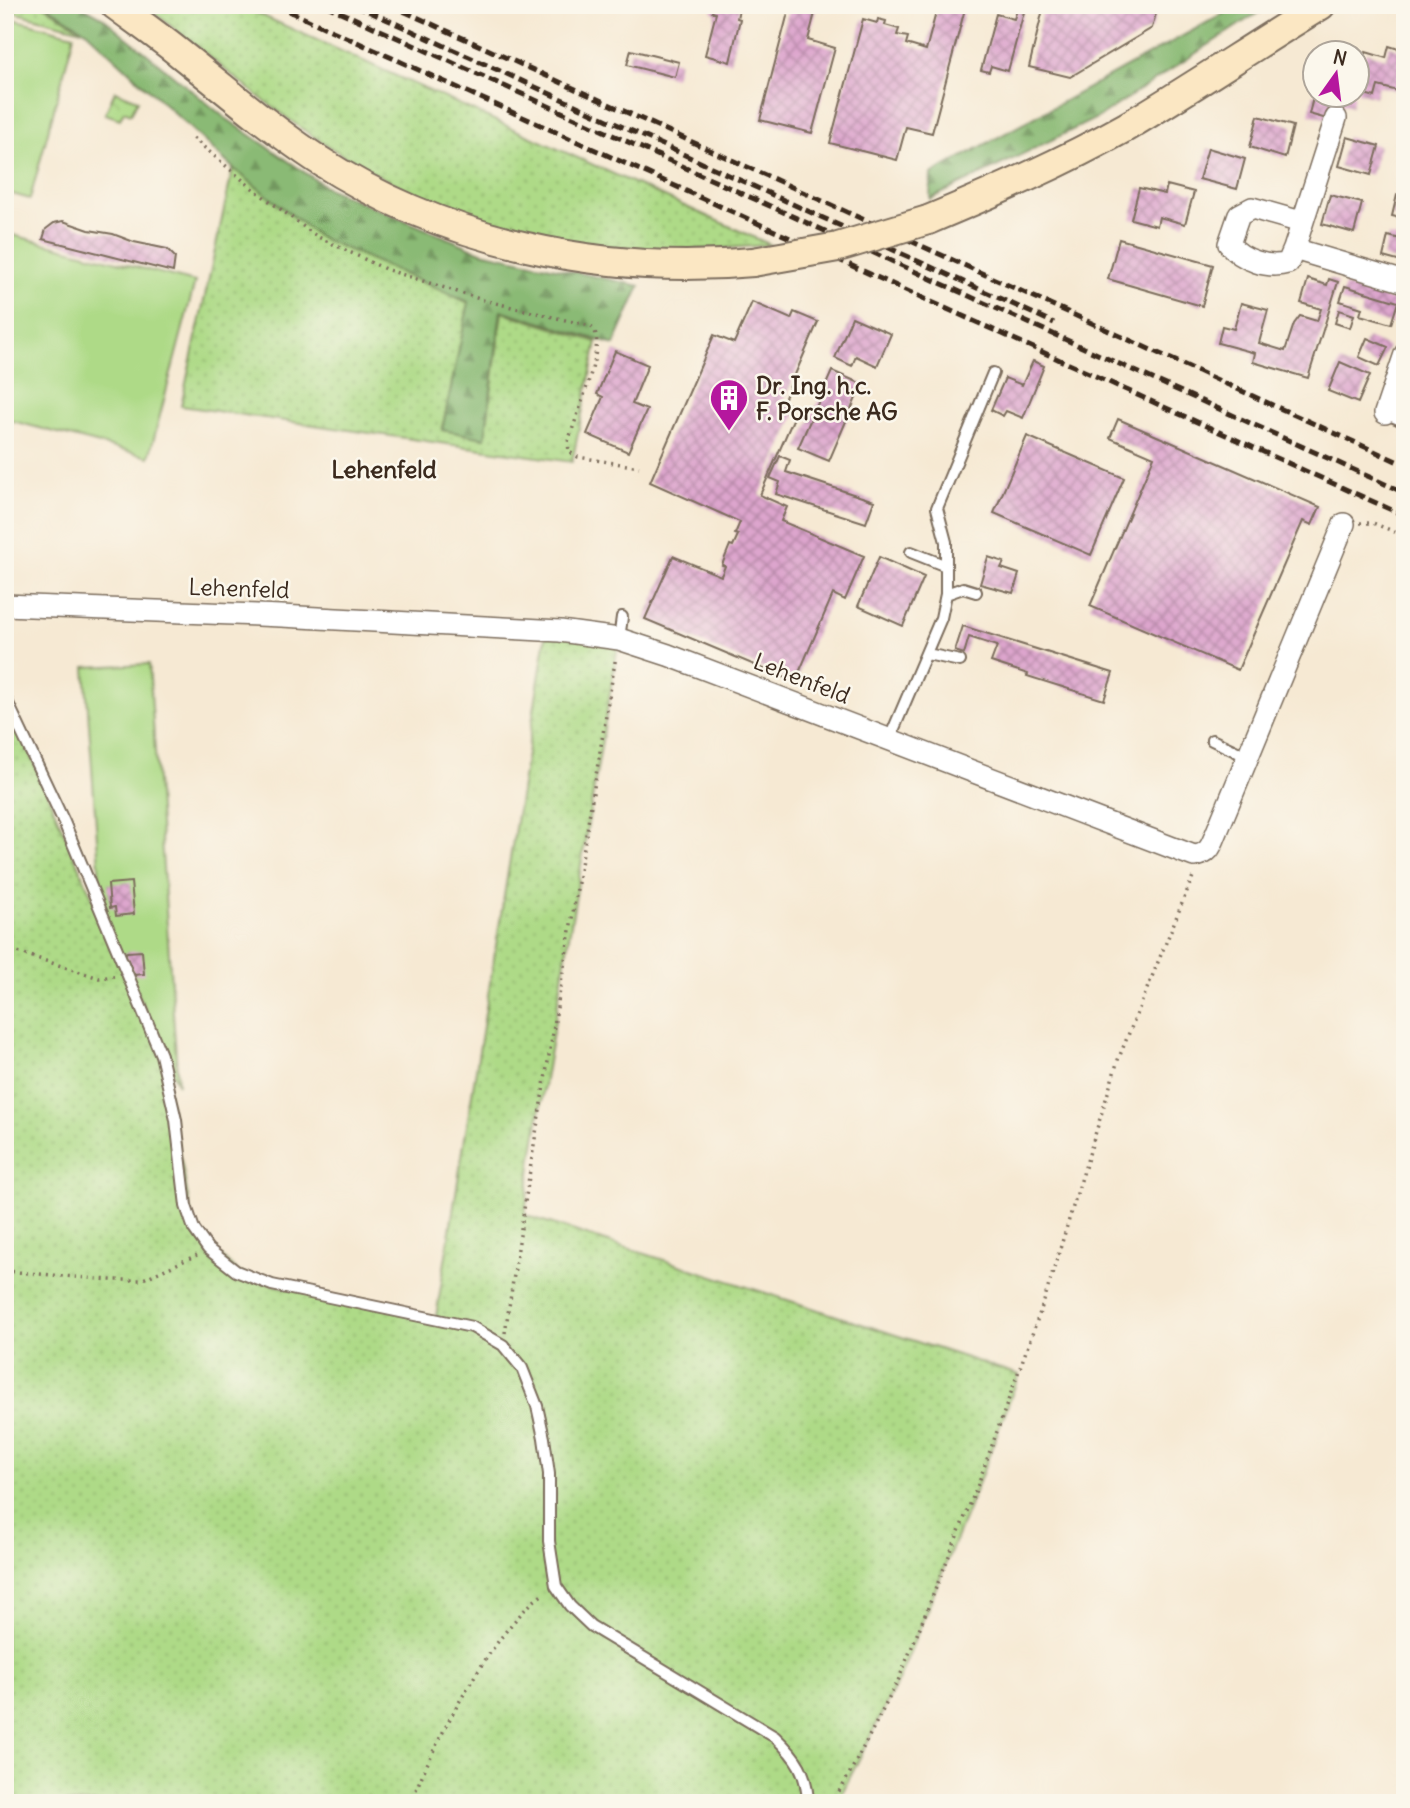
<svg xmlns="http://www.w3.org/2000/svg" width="1410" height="1808" font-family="Delius,sans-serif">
	<defs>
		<pattern id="grass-dots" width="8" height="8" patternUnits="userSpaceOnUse" patternTransform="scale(1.75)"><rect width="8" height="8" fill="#aeda87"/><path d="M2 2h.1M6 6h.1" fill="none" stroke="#97bb74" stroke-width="1.8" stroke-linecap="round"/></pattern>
		<pattern id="forest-firs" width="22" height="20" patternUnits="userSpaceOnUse" patternTransform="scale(1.75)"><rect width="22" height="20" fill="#8aba74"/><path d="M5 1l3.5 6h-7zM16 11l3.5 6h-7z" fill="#72975f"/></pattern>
		<pattern id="park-crowns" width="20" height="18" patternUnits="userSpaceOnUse" patternTransform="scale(1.75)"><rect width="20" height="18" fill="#aeda87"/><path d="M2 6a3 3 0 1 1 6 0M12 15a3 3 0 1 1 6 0" fill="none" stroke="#97bb74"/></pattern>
		<pattern id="building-cross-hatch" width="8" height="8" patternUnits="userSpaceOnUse" patternTransform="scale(1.75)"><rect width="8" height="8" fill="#dda5cd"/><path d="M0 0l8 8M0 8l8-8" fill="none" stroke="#b487a6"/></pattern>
	</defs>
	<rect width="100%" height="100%" fill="#fbf7ec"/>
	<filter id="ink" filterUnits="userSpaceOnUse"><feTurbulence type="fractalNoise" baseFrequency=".0143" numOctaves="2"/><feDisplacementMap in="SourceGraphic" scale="14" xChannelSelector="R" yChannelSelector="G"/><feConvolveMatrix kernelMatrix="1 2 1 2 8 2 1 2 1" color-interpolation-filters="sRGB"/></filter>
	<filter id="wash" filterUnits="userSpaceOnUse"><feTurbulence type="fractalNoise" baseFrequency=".00686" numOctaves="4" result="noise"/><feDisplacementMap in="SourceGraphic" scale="28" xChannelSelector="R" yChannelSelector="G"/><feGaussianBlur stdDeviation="1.57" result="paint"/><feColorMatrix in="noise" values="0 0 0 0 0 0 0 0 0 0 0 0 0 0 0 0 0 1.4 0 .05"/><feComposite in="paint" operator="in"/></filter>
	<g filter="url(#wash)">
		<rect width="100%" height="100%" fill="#f6e9d3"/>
		<path fill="url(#grass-dots)" stroke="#748252" stroke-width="2" d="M5,5h38l39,25 -77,-20z
			M144,5h95l532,240c-31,2 -63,5 -95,5 -119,1 -252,-41 -351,-106 -64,-41 -120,-93 -181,-139z
			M233,168l86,69 150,66 -27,127 43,8 17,-126 95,30 -25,120 -391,-56z
			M547,630l72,9 -87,518 -7,58 494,160 -42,112 -79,194 -61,122h-832v-1106l156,358 33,174 42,42 36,14 164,32z"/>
		<path fill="url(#forest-firs)" stroke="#627249" stroke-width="2" d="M45,5h35l22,12 122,100 105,72 152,63 159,34 -26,59 -113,-35 -16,128 -43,-8 27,-128 -150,-65 -86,-69 -147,-137z
			M1239,5h34l-22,12 -152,100 -169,82 1,-25z"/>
		<path fill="url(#park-crowns)" stroke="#748252" stroke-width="2" d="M115,91l23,9 -7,14 -7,-3 -4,8 -15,-5z"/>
		<path fill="#aeda87" stroke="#748252" stroke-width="2" d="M5,17l69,18 -44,164 -25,-7z
			M5,233l190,49 -46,175 -144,-38z
			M149,664l29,421 -76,-174 -17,-244z"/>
		<g id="blocks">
			<path fill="url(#building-cross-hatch)" d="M714,5h26l-3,13 3,1 -10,43 -25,-7 11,-42 -4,-1z
				M790,5h27l-9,35 27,8 -23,85 -52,-13z
				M938,5h28l-34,128 -26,-6 -9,33 -67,-17 33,-124 14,4 1,-4 8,2 -1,4 14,4 -2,6 11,2 -2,7 20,6z
				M1044,5h122l-2,7 -7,-2 -5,18 -82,49 -41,-10z
				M1017,10l7,2 -16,59 -17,-5 -2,6 -8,-2 15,-56 18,5z
				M1389,46l16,5v13l-7,27 -20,-5 -3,11 -17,-5v-27l4,1 4,-14 20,6z
				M631,50l48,12 -4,15 -48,-12z
				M1314,94h40l-2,12 -20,-5 -5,18 -18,-5z
				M1258,116l35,10 -8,32 -35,-11z
				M1347,137l32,9 -8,29 -32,-9z
				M1208,148l37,11 -8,30 -38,-10z
				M1167,185l27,7 -9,32 -26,-7 -2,9 -26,-7 8,-31 26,6z
				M1330,195l32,8 -8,30 -32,-9z
				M1397,195l8,2v22l-13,-3z
				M63,221l26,9 24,4 21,8 33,7 8,8 -2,15 -130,-33 3,-10 8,-6z
				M1388,236l17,4v23l-22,-6z
				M1119,239l94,26 -11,41 -94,-27z
				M1308,279l19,6 2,-6 9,3 -30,96 -55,-16 2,-9 -37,-10 4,-17 12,3 7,-26 27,7 -9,33 26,8 9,-27 6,-8 17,5 4,-12 -20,-6z
				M1345,286l53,16 -7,22 -31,-9 2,-7 -22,-7z
				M752,302l39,17 3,-7 24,10 -35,80 15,6 -38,87 27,12 -6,14 83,35 -19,44 -12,-6 -38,88 -150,-63 28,-63 48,20 4,-10 -3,-1 8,-20 3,1 5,-11 -3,-1 5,-12 -90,-40 64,-147 20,8z
				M1339,310l15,5 -4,13 -15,-5z
				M852,317l39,17 -14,32 -21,-10 -4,10 -17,-8z
				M1367,338l21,9 -9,19 -20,-9z
				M615,351l33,14 -16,39 15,6 -19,42 -41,-18 16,-37 -6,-3z
				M1033,361l11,5 -21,52 -17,-7 -3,5 -12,-6 14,-32 17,7z
				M1340,362l30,13 -12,28 -30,-12z
				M832,371l30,13 -33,77 -31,-13z
				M1118,419l202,88 -8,18 -9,-4 -65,149 -148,-64 64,-149 -44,-19z
				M1027,436l97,42 -33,77 -97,-42z
				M780,456l10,4 -4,12 88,29 -8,22 -90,-29 4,-12 -10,-4z
				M879,557l45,20 -21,49 -45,-20z
				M988,557l16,5 -3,6 18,6 -6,19 -33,-9z
				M963,626l150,47 -9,27 -77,-24 1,-2 -37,-12 6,-16 -28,-9 -5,17 -9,-3z
				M131,882l3,32 -18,2 -1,-9 -5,1 -2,-24z
				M142,951l2,23 -10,1 -9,-21 2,-2z"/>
		</g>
	</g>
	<g filter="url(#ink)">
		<use href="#blocks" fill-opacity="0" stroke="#7c6d5d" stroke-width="2"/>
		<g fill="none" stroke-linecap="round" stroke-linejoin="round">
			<g stroke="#7c6d5d" stroke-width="14">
				<path id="lane" d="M1385,413l20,9
					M911,552l35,14
					M946,594v-52l-9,-34 56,-135
					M619,639l3,-22
					M927,654l33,7
					M5,697l59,125 97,233 15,65 10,86 8,23 14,20 28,22 36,14 200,42 31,18 19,23 15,38 7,32 5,36v67l7,45 14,20 21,20 184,111c22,21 32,35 33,66
					M889,740l52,-122 5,-24 17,-6 13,4
					M1212,740l36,17"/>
			</g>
			<g stroke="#7c6d5d" stroke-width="24">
				<path id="street" d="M1301,222l-49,-14 -13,7 -10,29c13,16 39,25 59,19l6,-14 42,-131
					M1294,249l111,33
					M1385,413l20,-59
					M5,605l276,11 279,15 59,8 49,16 526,201c14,-1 17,-9 22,-22l128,-310"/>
			</g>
			<g stroke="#7c6d5d" stroke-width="32">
				<path id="secondary" d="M115,5c23,17 46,33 68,51 44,35 87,72 134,103 128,83 285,117 436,103
					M928,220c67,-28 134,-57 198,-93 66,-39 129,-82 195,-122"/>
			</g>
			<path stroke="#7c6d5d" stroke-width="3.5" stroke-dasharray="2 5" stroke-linecap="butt" d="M193,138l58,49 65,49 69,33 98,31 107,26c4,4 5,4 6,9 5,20 -21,85 -28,107l1,10 9,5 61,10
				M1360,523h13l32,13
				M5,948l94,30 15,-2
				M5,1271l105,9h31l56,-25
				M505,1333l27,-176 84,-501
				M158,1803l11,-3 24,3
				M411,1803c20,-56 85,-179 134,-210
				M831,1803l13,-19 54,-103 79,-194 67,-186 74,-241 76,-186"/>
			<use href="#lane" stroke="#fff" stroke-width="10"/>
			<use href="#street" stroke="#fff" stroke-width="21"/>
			<use href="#secondary" stroke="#fbe7c3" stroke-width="28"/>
			<path stroke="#3b2a1e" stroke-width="5" stroke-dasharray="10 5" stroke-linecap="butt" d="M275,5l1130,511
				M325,5l1080,488
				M355,5l699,318
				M390,5l1015,460"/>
			<g stroke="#7c6d5d" stroke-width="32" stroke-linecap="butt">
				<path id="secondary-bridge" d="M753,262l85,-15 90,-27"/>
			</g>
			<use href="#secondary-bridge" stroke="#fbe7c3" stroke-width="28"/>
		</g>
	</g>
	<defs>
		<g id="building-pin" transform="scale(2.0125)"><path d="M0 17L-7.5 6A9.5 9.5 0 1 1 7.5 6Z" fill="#b5179e" stroke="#fbf7ec"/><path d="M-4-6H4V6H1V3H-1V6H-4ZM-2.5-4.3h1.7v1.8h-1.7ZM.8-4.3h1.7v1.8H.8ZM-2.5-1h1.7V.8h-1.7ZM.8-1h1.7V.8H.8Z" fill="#fff"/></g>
	</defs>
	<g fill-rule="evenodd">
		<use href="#building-pin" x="729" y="398"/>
	</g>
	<g text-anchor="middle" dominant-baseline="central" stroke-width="5" stroke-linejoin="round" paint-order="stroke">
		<g font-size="23" font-weight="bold" fill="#3b2a1e" stroke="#fbf7ec" text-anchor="start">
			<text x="756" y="385">Dr. Ing. h.c.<tspan x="756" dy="26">F. Porsche AG</tspan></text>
		</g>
		<g font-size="23" fill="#3b2a1e" stroke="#fbf7ec">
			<text transform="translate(239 588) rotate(2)">Lehenfeld</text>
			<text transform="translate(802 678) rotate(21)">Lehenfeld</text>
		</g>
		<g font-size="24" font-weight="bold" fill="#3b2a1e" stroke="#fbf7ec">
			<text x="384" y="469">Lehenfeld</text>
		</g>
	</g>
	<rect width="1410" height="1808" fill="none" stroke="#fbf7ec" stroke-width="28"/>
	<g transform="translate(1336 74) rotate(14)"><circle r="33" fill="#fbf7ec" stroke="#aea59a" stroke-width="2"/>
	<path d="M0-5L12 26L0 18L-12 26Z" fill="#b5179e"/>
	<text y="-10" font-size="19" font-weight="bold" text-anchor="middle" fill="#3b2a1e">N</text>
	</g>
</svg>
